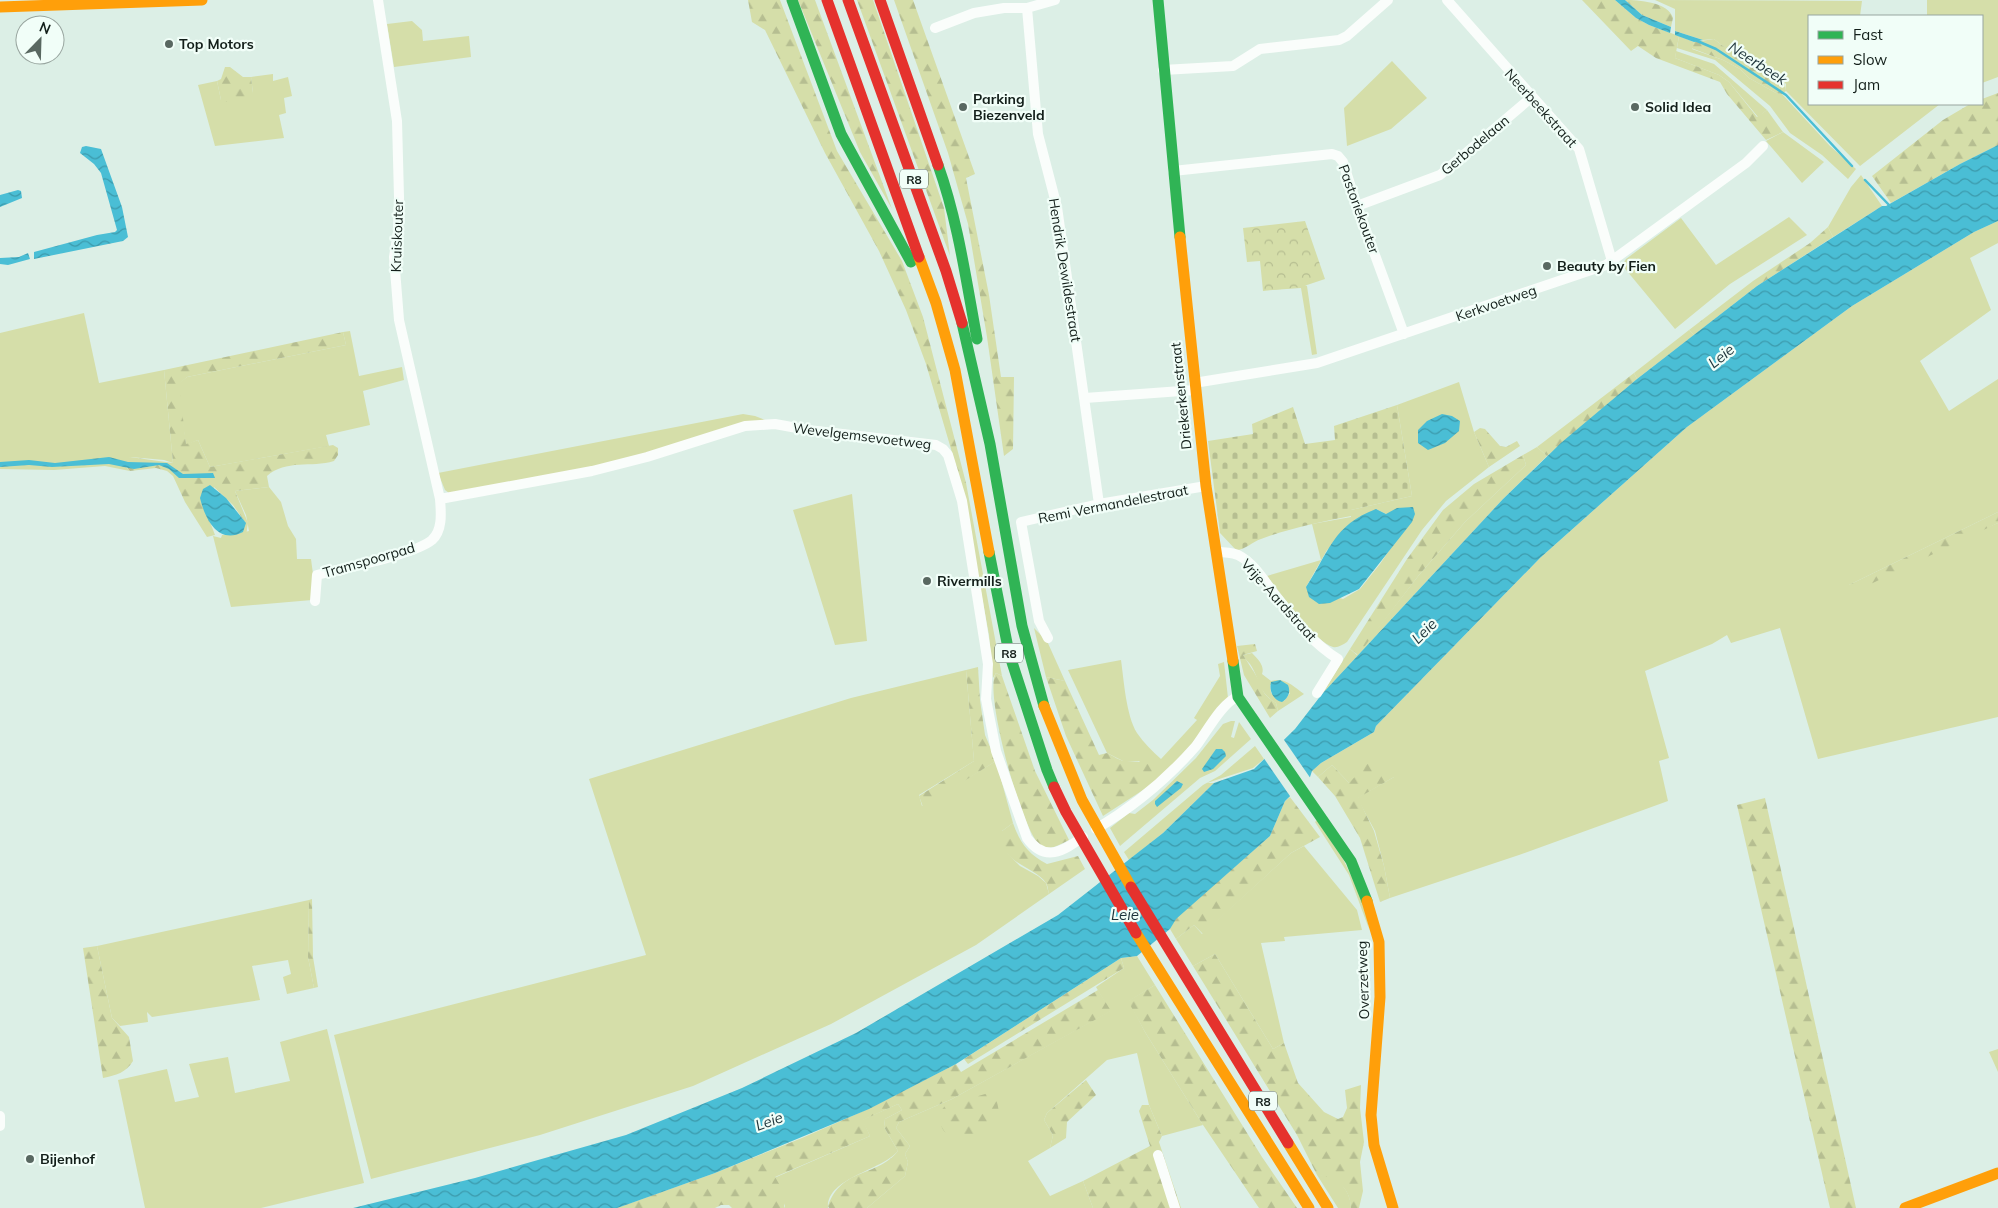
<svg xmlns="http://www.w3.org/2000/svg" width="1998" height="1208" font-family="Mulish,sans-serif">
	<defs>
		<pattern id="forest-firs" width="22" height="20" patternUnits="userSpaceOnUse" patternTransform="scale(1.25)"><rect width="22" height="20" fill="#d5dea9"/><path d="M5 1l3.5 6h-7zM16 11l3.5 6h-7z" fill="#b6be91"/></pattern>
		<pattern id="cemetery-stones" width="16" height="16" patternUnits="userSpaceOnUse" patternTransform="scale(1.25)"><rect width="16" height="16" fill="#d5dea9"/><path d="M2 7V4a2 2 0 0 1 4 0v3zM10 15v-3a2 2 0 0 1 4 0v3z" fill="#b6be91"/></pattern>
		<pattern id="park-crowns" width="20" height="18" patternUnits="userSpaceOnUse" patternTransform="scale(1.25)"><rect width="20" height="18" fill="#d5dea9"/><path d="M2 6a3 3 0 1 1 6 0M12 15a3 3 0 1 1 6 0" fill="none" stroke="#b6be91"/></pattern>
		<pattern id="water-waves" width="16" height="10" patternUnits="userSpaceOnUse" patternTransform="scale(1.25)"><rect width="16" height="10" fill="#4abed5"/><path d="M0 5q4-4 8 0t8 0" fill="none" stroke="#3c9aac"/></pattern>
	</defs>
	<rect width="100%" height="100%" fill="#dcefe6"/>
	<path fill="#d5dea9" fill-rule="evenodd" d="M1655,0l207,1 -2,15h-51v88h131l-80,62 -74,-75v-7l-14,-14 -18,-3 -8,-14 -23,-7 -9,-7 -11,1 -28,-9v-22z
		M1927,0h71v77l-16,6v-67h-55z
		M412,21l10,9 1,11 46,-5 2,21 -77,10 -7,-43z
		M1679,36l15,6 -2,7 31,11 17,9 9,9 27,15 6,1 48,52 26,23 -8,10 -26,-24 -32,-22 -20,-27 -55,-46 -38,-12z
		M1676,51l38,13 53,46 -9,7 -29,-35 -10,-7 -44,-17z
		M1392,61l35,37 -36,31 -44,17 -3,-38z
		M273,74v7l15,-4 4,19 -8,2 2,15 -7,2 5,23 -69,8 -17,-61 19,-4 4,19 32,-7 -2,-16z
		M1783,132l41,30 -22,21 -36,-42z
		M1861,175l21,31 -49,31 -5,-10 23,-40z
		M1789,217l18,18 -77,49 -55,45 -53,-64 4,-6 55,-41 35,47z
		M1998,221v22l-28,15 21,52 -71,51 29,50 49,-32v133l-149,73 149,-62v194l-180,42 -38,-131 -49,15 -4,-8 -15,9 -67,27 24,87 -10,3 9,40 -149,54 -129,43 -6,-32 -9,-35 -18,-33 37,-21 -45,6 -17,-18 -14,12 -6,-6 9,-8 53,-31 2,-6 164,-168 147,-131 165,-121 122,-74z
		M1300,283l7,3 10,68 -5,1 -11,-67 -29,2 -1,-3z
		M84,313l15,70 65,-13 9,93 -9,-3 -34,-3 -6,8 6,6 -25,-5 -51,4 -54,-1v-136z
		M1689,330l5,5 -57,44 -3,-6z
		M350,331l9,45 43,-9 2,13 -41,11 7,34 -44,10 3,11 -119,21 -12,-27 -12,5 -8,-56 1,-6 8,-6 159,-32 -3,-13z
		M1459,382l15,50 15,35 -43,34 -24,29 -75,112c-5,3 -9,6 -14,5 -17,-4 -54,-56 -66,-71l54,-16 -9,-36 39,-7v-7l61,-14 -15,-91zM1376,509l10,5 7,31 -13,19 -20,25 -17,10 -37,-12 21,-37z
		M743,414l12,2 10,4 -142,40 -87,19 -87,14 -4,-3 -7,-17z
		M1537,447l10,9 -44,43 -181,195 28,-45 7,6 62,-80 46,-53 61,-57 -3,-10z
		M961,483h5l36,193 -6,-3 -3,5 -4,-43z
		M269,487l12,15 7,24 8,13 1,20h14l2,15 -1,26 -81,7 -18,-71 8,2 28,-7 -3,-16 -11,-24z
		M852,494l15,147 -32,4 -42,-135z
		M1034,628l13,13 18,40 -19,-4z
		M1252,653c6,6 13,13 10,21l9,7c14,-4 22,5 33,13l-26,17 -2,-8c-19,-12 -15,-22 -26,-39 -2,-2 -5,-5 -7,-9zM1270,685l20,8 -6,8 -13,-8z
		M1121,660c3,21 5,55 16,73 7,10 15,18 24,26l36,-39 -3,-2 26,-42 -2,-12 6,-2 4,36 -38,48 -33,35 -18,-20 -14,1 -18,-9 -39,-83z
		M966,670l8,91 -55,34 3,11 74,-45 17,62 -11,8 6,23 12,12 18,10 8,7 3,11 -73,51 -145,79 -138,62 -153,49 -169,44 -37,-144 312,-80 -57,-176 262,-81z
		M1231,721h4l-4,16 3,1 5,-16 12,17 -36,32 -15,7 -80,68 -10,-18 19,-15 6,1 18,-14 43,-42 27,-34z
		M1255,746l9,13 -11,9 -46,15h7l-51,50 -34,27 -5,-8 79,-67 18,-10z
		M1317,820l26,39 21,44 5,26 -20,-54 -34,-53z
		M1304,846l53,64 5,20 -78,7 1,4 -24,2 23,100 -11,6 -58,-95 -22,12 -17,-27 18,-14 8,9 89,-81z
		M309,900l-1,57 6,31 -27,6 -4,-17 8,-3 -3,-14 -36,6 8,34 -108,17 -5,-5 1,10 -28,4 -8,-8 -15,-72z
		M1137,956l18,29 -26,16 16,31 58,93 -41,11 -13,-31 -12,-52 -30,7 -60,53 -3,7 9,15 -3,13 -22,13 22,35 33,-15 10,27h-226l38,-32 3,-14 -3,-8 5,-8 -14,-18 3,-6 53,-23 158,-88 -14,-24 28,-19 -3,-10z
		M327,1029l37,154 -103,25h-116l-27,-128 49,-11 8,33 24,-5 -10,-33 39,-7 7,36 55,-12 -10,-39z
		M1998,1049v23l-9,-20z
		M898,1104l4,6 -17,9 -1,8 14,24c-17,20 -72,27 -70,57h-44l1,-2 -11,-28 96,-42 -8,-16z
		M1317,1175c3,0 9,0 12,1 14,5 22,19 22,32h-13z"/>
	<path fill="url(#forest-firs)" d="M748,0h32l57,151 65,110 21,56 43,166h-5l-35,-119 -20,-54 -27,-59 -54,-98 -60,-123 -13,-8z
		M798,0h17l77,209 -32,-57z
		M857,0h16l71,208 6,48z
		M894,0h19l62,174 -9,4 23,117 12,82h13l-1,72 -9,7 -17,-119 -19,-113 -20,-71z
		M1582,0h33l21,18 13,7 30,11 -4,22 44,17 10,7 28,35 10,-7 16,22 -17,8 -39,-46 -7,-12 -64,-24 -18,-12 -7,5z
		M1625,0c13,0 44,2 48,18l-2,9 -29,-12z
		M1714,39l9,7 21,5 10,16c15,5 31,4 32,24l-4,3 -6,-1 -27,-15 -9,-9 -17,-9 -32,-12 3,-6z
		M225,67h5l13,10h8l2,16 -3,7c-10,4 -20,4 -29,0l-4,-19 4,-2z
		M1998,93v52l-38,19 -69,39 -19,-27 71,-56 27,-16h12v-5z
		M1828,227l5,10 -76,49 -63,49 -5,-5 64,-49 57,-38z
		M343,332l3,13 -159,32 -8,7 7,60 12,-4 12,27 123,-22 5,3v7l-4,6c-23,7 -48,-2 -67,15l2,11 -34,4 13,32 -2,13 -7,3 -18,-1 1,-3 18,-1 5,-12 -12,-17 -19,-18 -7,27 8,21 -8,2 -22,-35 -12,-26 -6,-5 -11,-3 -26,3 -8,-9 4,-4 4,-1 43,6 -9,-93z
		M1634,373l3,6 -90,77 -10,-9z
		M1480,428l5,1 15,17 6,1 11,-6 3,5 -31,21 -15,-35z
		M1523,455l3,10 -61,57 -46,53 -61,80 -8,-6 57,-90 36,-49 31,-26z
		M1998,512v11l-144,69 -5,-7z
		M1255,644l2,7 -14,4c5,8 10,15 15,24 7,14 3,14 18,24l2,8 -8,7 -26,-43 -7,-29z
		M978,667l2,33 5,35 11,26 -73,46 -4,-11 55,-35 -8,-91z
		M996,673l6,3 33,95 34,69c-9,4 -19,12 -29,5 -18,-13 -57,-155 -44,-172z
		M1046,677l19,4 34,74 8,-2c6,3 13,8 19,8 22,3 21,-5 31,20l-54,35 -37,-80z
		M1371,760l23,17 -36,21 16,33 10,35 6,32 -10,4 -20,-64 -25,-42 -17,-19 14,-12 17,18z
		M1290,797l30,40 -29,16 -88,81 -9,-9 -18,14 -6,-10 5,-10 95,-83 15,-35z
		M1765,798l91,410h-26l-93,-403z
		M1013,823c7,20 15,31 34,41l31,-8 7,13 -36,25c-1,-3 -1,-8 -3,-11 -12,-18 -49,-19 -44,-52z
		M312,899l1,58 5,30 -4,1 -6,-31 1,-57z
		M97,946l15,72 17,19 4,24c-7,12 -17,14 -30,17l-20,-130z
		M1215,954l58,95 11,-6 14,40 26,29 14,7 5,-2 4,-9 -2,-18 16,-5 -1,23 4,34 -4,20 3,29 -4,17h-8c-1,-21 -15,-31 -34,-33l-20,-40 -104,-169z
		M1121,958l3,10 -156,96 -4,-5z
		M1155,985l107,172 35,51h-38l-56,-83 -58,-93 -17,-31z
		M1098,990l13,21 -159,88 -53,23 -3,6 14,18 -5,8 3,8 -3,14 -38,32h-38l-1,-2c14,-39 48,-28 70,-55l-14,-24 1,-8 17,-9 -4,-6 -35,16 7,16 -95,41 10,17 -1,14h-52l-3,-3h-8l-6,3h-98l98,-35 87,-35 66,-29 88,-45 5,8z
		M1086,1080l10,15 -29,27 -1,16 -16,10 3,-13 -9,-15 3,-7z
		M995,1091l4,21 -1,10 -15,16c-25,0 -40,6 -45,-24l7,-8z
		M1142,1105h7l13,31 -3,6 22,66h-88l-10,-27 67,-35 -11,-35z"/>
	<path fill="url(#cemetery-stones)" d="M1397,405l15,91 -61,14v6c-30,6 -61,12 -90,23 -9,3 -16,11 -25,11l-16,-17 -12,-92 45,-7 -1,-10 41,-17 12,37 30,-4 -1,-14z"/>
	<path fill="url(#park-crowns)" d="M1305,221l20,58 -24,8 -38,4 -3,-30 -13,1 -4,-34z"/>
	<path fill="url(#water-waves)" d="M1615,0h10l17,15 29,12 -1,6 -21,-8 -13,-7z
		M1675,31l28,9 -9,2 -19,-7z
		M1998,145v76l-24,11 -122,74 -165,121 -147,131 -164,168 -2,6 -53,31 -9,8 -2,6 -25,24 -15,35 -94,83 -6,10 -33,27 -16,2 -165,106 -87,45 -154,64 -92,33 -6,2h-264l122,-30 151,-43 116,-47 114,-55 202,-118 105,-82 51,-50 40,-14 41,-40 27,-35 181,-195 59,-57 75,-63 120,-93 125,-80h4l74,-42z
		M86,146l15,3 21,58 6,30 -5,4 -89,18v-7l63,-17 18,-3 2,-2 -16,-57 -7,-9 -14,-11 2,-6z
		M18,190l3,1 1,7 -22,9v-12z
		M28,253l2,6 -22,6 -8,-1v-6l19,-1z
		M1442,414l10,2 8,5 -1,10 -14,12 -17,7 -10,-7v-13l9,-9z
		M109,457l19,5 39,1 16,11 30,-1 2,5h-36l-10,-9 -10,-4 -25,4 -25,-5 -57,3 -23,-2 -29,2v-5l29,-2 26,3z
		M210,485l16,13 20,25 -3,9c-25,13 -38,-13 -43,-34l3,-9z
		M1413,507l2,7 -3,8 -53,67 -29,14 -11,1 -10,-7 -3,-10c23,-35 27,-62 70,-78l10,5 11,-6z
		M1280,680l8,5c3,7 0,13 -6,17 -9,-2 -13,-11 -11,-20z
		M1216,749h6l3,3 1,4 -13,13 -9,3 -2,-3z
		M1177,781l6,3 -2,4 -24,19 -2,-3v-3z"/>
	<path fill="#dcefe6" d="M1282,737l29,42 -19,20 -29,-42z"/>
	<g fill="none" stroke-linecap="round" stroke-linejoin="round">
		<path stroke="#4abed5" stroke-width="2.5" d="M1695,40l21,9 70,46 66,71
			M1865,180l25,26"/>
		<path stroke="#fafdfb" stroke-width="10" d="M1447,0l132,149 33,112
			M1027,8l11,126 19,73 42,297
			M935,28l39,-15 30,-5h23l28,-8
			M1163,70l70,-4 27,-17 79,-9 8,-4 41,-36
			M1173,171l159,-17 6,2 5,6 14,44 47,128
			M1357,206l83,-31 92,-78
			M1194,383l123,-20 289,-98 140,-102 17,-17
			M1085,398l110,-8
			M440,499l152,-28 55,-14 98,-31 30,-2 33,6 128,15 7,4 5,6 14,46 26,163 -2,35 10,52 31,87c18,25 36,13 56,-1
			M1216,552c8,0 14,0 22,3 16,8 27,27 37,40 19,24 37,48 63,64l-21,34
			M315,601l2,-26c26,-7 97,-20 115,-35 11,-10 9,-28 8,-41l-41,-179 -5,-63 4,-25 1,-35 -2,-76 -19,-121
			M1048,638l-9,-17 -18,-99 78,-18 107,-18
			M1096,829c37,-22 71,-50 100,-83 10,-13 27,-45 42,-49
			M0,1116v10
			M1158,1155l17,53"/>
		<path stroke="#30b455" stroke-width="11" d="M792,0l49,134 70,128
			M1158,0l22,237
			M938,165c20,56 28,115 39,174
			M962,323l28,121 32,182 22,80
			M989,552l20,101 38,117 7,17
			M1233,661l5,36 113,164 16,40"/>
		<path stroke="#ff9f0a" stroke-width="11" d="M0,7l202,-7
			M1180,237l26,249 27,175
			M919,257l17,46 19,67 34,182
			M1044,706l38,94 49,87
			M1367,901l12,41 1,55 -9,118 3,30 19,63
			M1136,933l173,275
			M1288,1143l40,65
			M1905,1208l93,-35"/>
		<path stroke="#e5322d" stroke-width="11" d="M827,0l92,257
			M848,0l98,271 16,52
			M880,0l58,165
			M1054,787l12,25 70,121
			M1131,887l157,256"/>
	</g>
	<g fill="#596861" stroke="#f1fef8" stroke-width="2">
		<circle cx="169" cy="44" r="5"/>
		<circle cx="963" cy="107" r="5"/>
		<circle cx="1635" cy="107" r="5"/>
		<circle cx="1547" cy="266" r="5"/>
		<circle cx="927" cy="581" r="5"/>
		<circle cx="30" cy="1159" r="5"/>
	</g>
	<g text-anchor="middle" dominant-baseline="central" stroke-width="4.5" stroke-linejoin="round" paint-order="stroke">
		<g fill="#f1fef8" stroke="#56625d" stroke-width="1">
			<rect x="900" y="169.5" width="28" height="19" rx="4"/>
			<rect x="995" y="643.5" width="28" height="19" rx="4"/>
			<rect x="1249" y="1091.5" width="28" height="19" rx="4"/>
		</g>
		<g font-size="12" font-weight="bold" fill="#131f1a">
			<text x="914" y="179">R8</text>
			<text x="1009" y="653">R8</text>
			<text x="1263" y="1101">R8</text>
		</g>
		<g font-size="14" font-weight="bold" fill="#131f1a" stroke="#f1fef8" text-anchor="start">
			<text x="179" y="44">Top Motors</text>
			<text x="973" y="99">Parking<tspan x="973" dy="16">Biezenveld</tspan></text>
			<text x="1645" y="107">Solid Idea</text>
			<text x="1557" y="266">Beauty by Fien</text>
			<text x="937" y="581">Rivermills</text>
			<text x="40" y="1159">Bijenhof</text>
		</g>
		<g font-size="14" fill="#131f1a" stroke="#f1fef8">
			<text transform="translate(1541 108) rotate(48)">Neerbeekstraat</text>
			<text transform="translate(1475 145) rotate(-40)">Gerbodelaan</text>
			<text transform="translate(1359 209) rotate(70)">Pastoriekouter</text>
			<text transform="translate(397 236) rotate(-88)">Kruiskouter</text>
			<text transform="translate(1065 270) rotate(81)">Hendrik Dewildestraat</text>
			<text transform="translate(1496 303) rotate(-19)">Kerkvoetweg</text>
			<text transform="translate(1181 396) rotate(-96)">Driekerkenstraat</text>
			<text transform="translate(862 436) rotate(7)">Wevelgemsevoetweg</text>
			<text transform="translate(1113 504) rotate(-11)">Remi Vermandelestraat</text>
			<text transform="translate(369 560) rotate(-16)">Tramspoorpad</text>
			<text transform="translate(1279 600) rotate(48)">Vrije-Aardstraat</text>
			<text transform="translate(1363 980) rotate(-92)">Overzetweg</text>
		</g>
		<g font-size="15" font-style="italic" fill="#1d333a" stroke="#f1fef8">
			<text transform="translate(1758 63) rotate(33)">Neerbeek</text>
			<text transform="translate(1721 356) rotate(-39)">Leie</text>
			<text transform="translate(1424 631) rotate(-45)">Leie</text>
			<text x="1125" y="914">Leie</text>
			<text transform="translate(769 1121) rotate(-20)">Leie</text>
		</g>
	</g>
	<rect x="1808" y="15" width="175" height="90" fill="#f1fef8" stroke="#98a59f"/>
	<rect x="1818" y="31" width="25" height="8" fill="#30b455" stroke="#98a59f"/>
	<text x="1853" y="40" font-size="15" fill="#131f1a">Fast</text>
	<rect x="1818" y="56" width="25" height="8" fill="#ff9f0a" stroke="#98a59f"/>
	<text x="1853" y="65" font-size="15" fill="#131f1a">Slow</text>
	<rect x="1818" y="81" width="25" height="8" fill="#e5322d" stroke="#98a59f"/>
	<text x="1853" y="90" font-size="15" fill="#131f1a">Jam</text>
	<g transform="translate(40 40) rotate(23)"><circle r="24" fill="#f1fef8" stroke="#98a59f"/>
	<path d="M0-4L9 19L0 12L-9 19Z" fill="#596861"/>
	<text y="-8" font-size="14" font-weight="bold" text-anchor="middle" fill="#131f1a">N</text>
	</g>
</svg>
